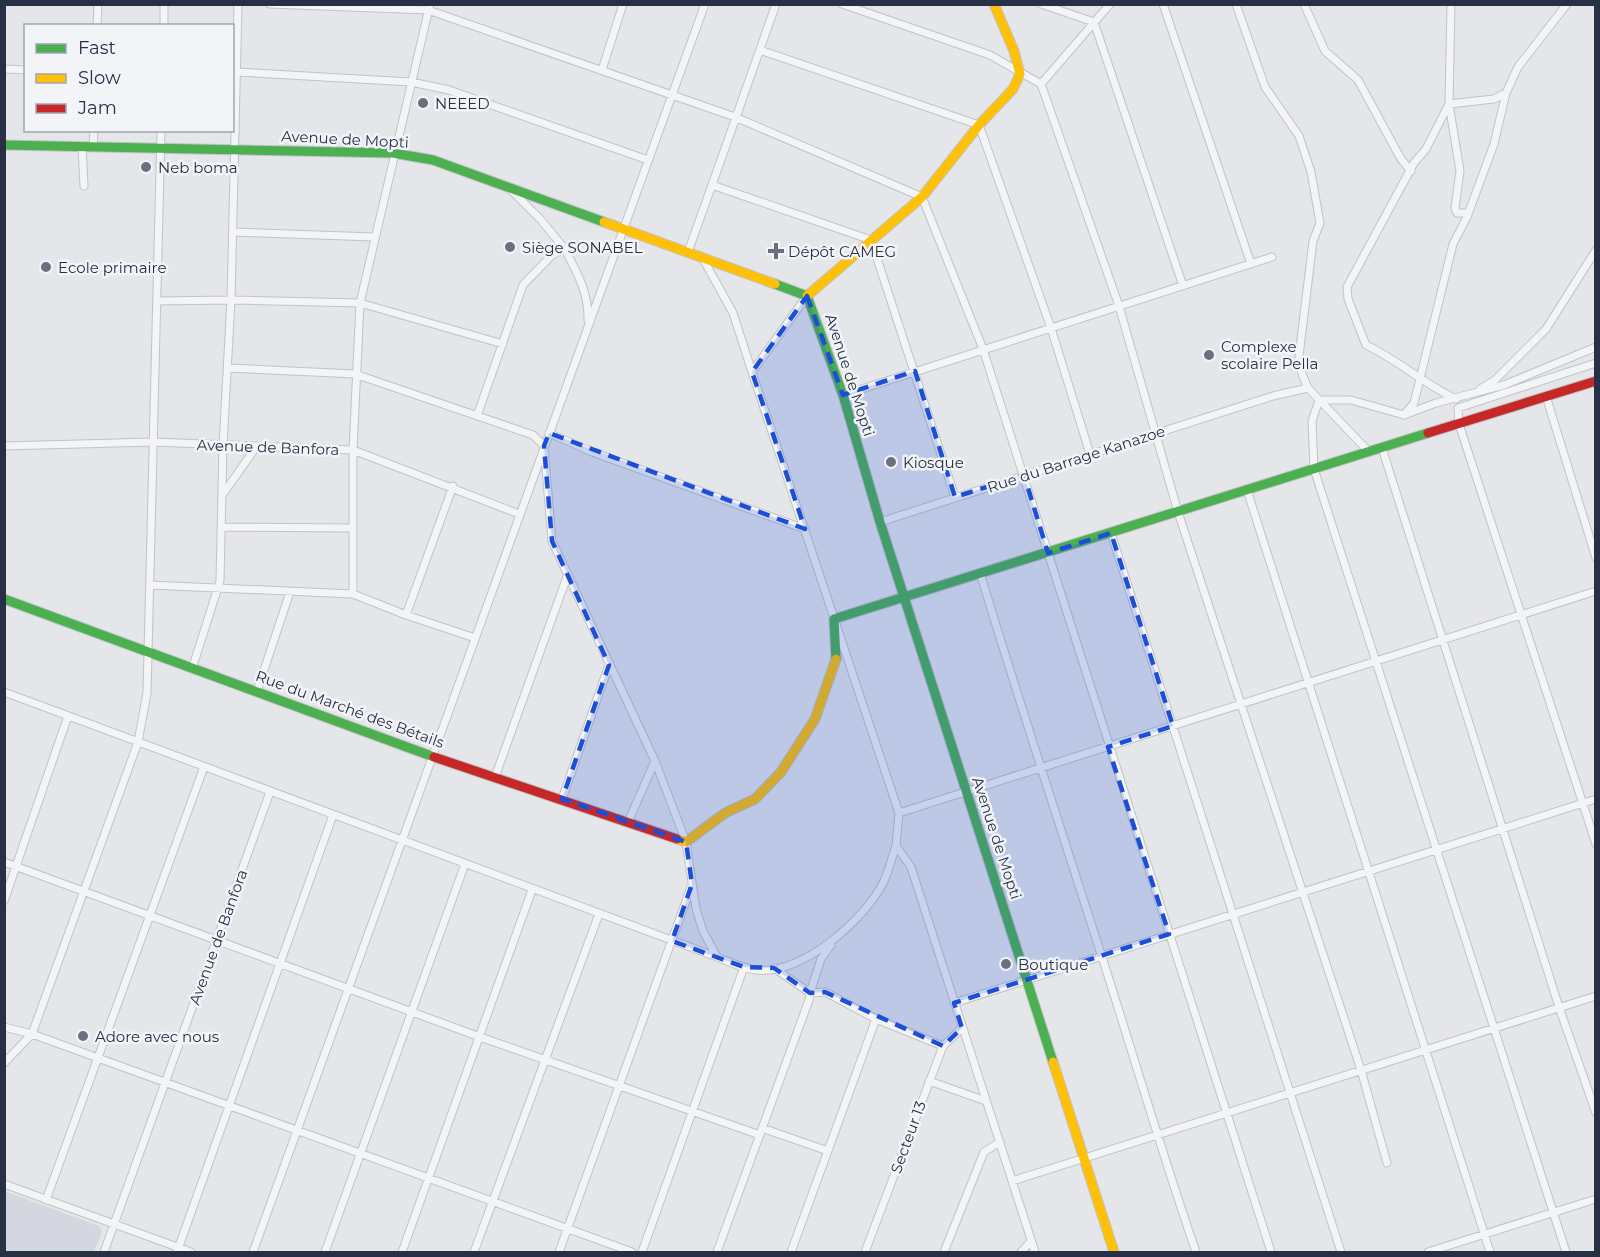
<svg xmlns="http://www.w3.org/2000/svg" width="1600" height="1257" font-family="Montserrat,sans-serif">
	<rect width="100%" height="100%" fill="#e4e6e9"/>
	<path fill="#d4d7df" d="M4,1191l95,35 3,6 -8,20h-89z"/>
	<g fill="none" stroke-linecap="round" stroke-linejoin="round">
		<g stroke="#c1c3c7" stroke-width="9">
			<path id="street" d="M269,4l159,6 307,107 187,80 61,152 288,903
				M842,4l148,51 51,29 78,222 59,206 183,558 26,93
				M1041,4l53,18 89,264
				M1163,4l88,260
				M1236,4l29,83 34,49 12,36 9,51 -7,18 -14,115 3,18 6,14 61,64
				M1304,4l21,47 33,29 43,79 10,12
				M1451,4l-2,100 11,67 -5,37 2,5h11
				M97,26l1,-22
				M164,26v-22
				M760,50l219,75 72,203 39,126
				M4,69l22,1
				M602,70l21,-66
				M237,72l174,10 38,8 199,70
				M1041,84l69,-80
				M1449,104l-23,45 -12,14 -67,124 1,12 18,46c32,15 58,39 90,54
				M1449,104l45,-5 12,-6
				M82,146l2,40
				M93,146l1,-16
				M712,185l64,-181
				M511,190l30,30 23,28
				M233,232l141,5
				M688,252l24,-67 159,55 84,257
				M702,257l31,56 19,59
				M807,296l-55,76 147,441 -3,33
				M157,301l74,-1 129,3 143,41
				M1596,363l-138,45 1,16 137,420
				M229,368l126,6 178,61 11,11 8,95 103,220 31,81 10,67 7,22 14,26c12,5 26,11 39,13 45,6 110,-51 128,-89 5,-11 8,-24 12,-35l15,21 124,385
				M1480,389l15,-9 51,-51 50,-79
				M843,395l429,-138
				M1546,396l50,162
				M1319,400l-7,21 2,48 252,783
				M1319,400h32l53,15 32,-12 68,-18 92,-38
				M1404,415l10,-12 39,-159 14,-27 27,-73 12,-51 12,-26 49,-63
				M477,416l46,-131 28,-29 13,-8c12,22 25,45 24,72
				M549,433l43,19 213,77
				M4,446l149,-4 200,8 166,64
				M1382,448l177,559 37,106
				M453,486l-47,129 69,23
				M1247,490l243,762
				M223,494l34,-48
				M880,522l393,-126 35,-8
				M223,527l129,1
				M1111,533l230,719
				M980,573c39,128 80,254 121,381 32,99 61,200 95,298
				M150,585l203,9 53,21
				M353,594v-144l7,-147 70,-299
				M193,666l27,-85 3,-136 8,-145 7,-296
				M257,691l33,-99
				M4,692l713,265
				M495,777l73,-203
				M562,799l47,-134
				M899,813l697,-222
				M628,822l27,-61
				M4,862l476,175 280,98
				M4,901l64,-185
				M831,945l-10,14 -11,34 15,-1 51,27
				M954,1003l642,-204
				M4,1027l28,7 600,218
				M4,1063l28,-29 106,-292 9,-49 14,-563
				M929,1081l57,20
				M762,1128l66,23
				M1012,1181l584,-185
				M4,1184l187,68
				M46,1200l158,-433
				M104,1252l166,-460
				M177,1252l156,-437
				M253,1252l452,-1248
				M325,1252l140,-388
				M402,1252l130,-362
				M474,1252l125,-338
				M559,1252l132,-365
				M642,1252l102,-285
				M717,1252l92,-252 1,-7 -36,-25
				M791,1252l85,-233 67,27
				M865,1252l78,-206 19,-18
				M944,1252l40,-100 16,-10
				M1021,1252l10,-11
				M1428,1252l168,-53"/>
		</g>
		<g stroke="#c1c3c7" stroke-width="11">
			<path id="fast" d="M4,145l389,8 40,7 171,62
				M775,284l32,12 36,99 37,127 173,540
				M4,599l430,158
				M836,659l-2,-40 594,-186"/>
		</g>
		<g stroke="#c1c3c7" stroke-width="11">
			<path id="slow" d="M604,222l171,62
				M807,296l115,-99 57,-72 34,-36 7,-15 -6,-23 -20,-47
				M677,839l9,3 39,-29 30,-14 26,-27 34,-53 21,-60
				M1053,1062l61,190"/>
		</g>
		<g stroke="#c1c3c7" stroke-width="11">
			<path id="jam" d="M1428,433l168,-52
				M434,757l243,82"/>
		</g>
		<use href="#street" stroke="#f3f4f6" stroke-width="7"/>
		<use href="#fast" stroke="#4caf50" stroke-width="9"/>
		<use href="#slow" stroke="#ffc107" stroke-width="9"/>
		<use href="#jam" stroke="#c62828" stroke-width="9"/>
	</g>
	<path fill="#1d4ed8" fill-opacity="0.2" stroke="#1d4ed8" stroke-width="4.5" stroke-dasharray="12 8" stroke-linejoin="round" d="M807,296l36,99 72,-24 40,126 69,-22 24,78 63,-20 62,193 -65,21 61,187 -215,69 8,25 -19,18 -118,-54 -15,1 -36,-25 -30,-1 -72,-26 20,-57 -6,-42 -124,-43 47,-134 -57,-124 -8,-95 5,-13 256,96 -53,-157z"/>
	<g fill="#6a707e" stroke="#f2f4f8" stroke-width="2">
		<circle cx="423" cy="103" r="6"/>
		<circle cx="146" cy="167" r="6"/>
		<circle cx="510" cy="247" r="6"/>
		<path d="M773 242h6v6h6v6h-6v6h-6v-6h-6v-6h6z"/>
		<circle cx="46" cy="267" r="6"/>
		<circle cx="1209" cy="355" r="6"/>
		<circle cx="891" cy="462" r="6"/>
		<circle cx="1006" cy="964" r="6"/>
		<circle cx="83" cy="1036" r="6"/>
	</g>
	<g text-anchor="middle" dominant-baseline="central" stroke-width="5" stroke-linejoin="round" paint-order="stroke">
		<g font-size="15" fill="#283045" stroke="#f2f4f8" text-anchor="start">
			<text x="435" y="103">NEEED</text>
			<text x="158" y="167">Neb boma</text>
			<text x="522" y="247">Siège SONABEL</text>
			<text x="788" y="251">Dépôt CAMEG</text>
			<text x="58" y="267">Ecole primaire</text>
			<text x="1221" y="346">Complexe<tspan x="1221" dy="17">scolaire Pella</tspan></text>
			<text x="903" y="462">Kiosque</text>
			<text x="1018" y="964">Boutique</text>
			<text x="95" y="1036">Adore avec nous</text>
		</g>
		<g font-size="15" fill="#283045" stroke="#f2f4f8">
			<text transform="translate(345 139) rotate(3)">Avenue de Mopti</text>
			<text transform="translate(850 375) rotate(72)">Avenue de Mopti</text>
			<text transform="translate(268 447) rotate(2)">Avenue de Banfora</text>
			<text transform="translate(1076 459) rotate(-18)">Rue du Barrage Kanazoe</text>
			<text transform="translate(350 709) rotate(20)">Rue du Marché des Bétails</text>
			<text transform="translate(997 838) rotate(72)">Avenue de Mopti</text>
			<text transform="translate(218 937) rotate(-70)">Avenue de Banfora</text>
			<text transform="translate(908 1137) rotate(-70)">Secteur 13</text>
		</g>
	</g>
	<rect width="1600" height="1257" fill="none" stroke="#283045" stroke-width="12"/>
	<rect x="24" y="24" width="210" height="108" fill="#f2f4f8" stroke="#a1a6b0" stroke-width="1.5"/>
	<rect x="36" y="44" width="30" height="9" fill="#4caf50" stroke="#a1a6b0" stroke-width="1.5"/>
	<text x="78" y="54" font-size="18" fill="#283045">Fast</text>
	<rect x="36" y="74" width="30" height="9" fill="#ffc107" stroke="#a1a6b0" stroke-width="1.5"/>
	<text x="78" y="84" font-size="18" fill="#283045">Slow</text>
	<rect x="36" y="104" width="30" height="9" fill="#c62828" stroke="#a1a6b0" stroke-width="1.5"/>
	<text x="78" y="114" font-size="18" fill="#283045">Jam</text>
</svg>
